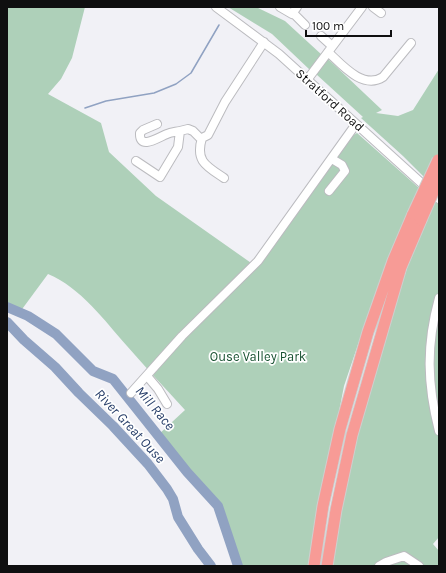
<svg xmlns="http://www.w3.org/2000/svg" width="446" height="573" font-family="Karla,sans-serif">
	<rect width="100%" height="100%" fill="#f1f1f6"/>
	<path fill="#aed0b9" d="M7,7h78l-13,51 -11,21 -13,15 53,29 8,29 47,44 98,69 98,-129 5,-3 62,55 -46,112 -29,86 -12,62 -19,118h-75l-20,-60 -31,-34 -29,-37 27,-25c-19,-21 -39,-42 -58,-64 -23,-26 -46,-58 -79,-72l-31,42 -10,-5z
		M228,7h28l29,14 37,34 -12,15 -38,-36z
		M328,59l54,51 -6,3 22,3 15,-6 26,-41v123l-36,-36 -42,-38 2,-1 -47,-43z
		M439,192v345l-6,7 6,7v15h-108l21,-113 31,-111 24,-74z"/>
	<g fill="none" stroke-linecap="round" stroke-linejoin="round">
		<path stroke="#90a2c2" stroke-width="1.5" d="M85,108l21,-7 48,-8 22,-9 15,-11 28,-48"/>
		<path stroke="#90a2c2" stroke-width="10" d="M7,307l21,9 28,18 37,37 20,8 74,93 31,34 20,60
			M7,322l17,18 31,27 24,26 34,33 35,38 19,25 6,10 5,18 20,32 13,17"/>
		<g stroke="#bbbbbf" stroke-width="10">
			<path id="minor" d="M216,7l63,47 160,145
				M280,7l12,7 5,-7
				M373,7l8,6
				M293,13l12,12
				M321,36l11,10
				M328,52c14,13 35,38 55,25l28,-34
				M307,80l55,-73
				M157,124l-14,6 -3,3c-1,18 19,4 27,1 4,-2 9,-2 13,-3
				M136,161l24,16 18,-30 2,-16 8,-2 5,2 7,7h2
				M224,178c-18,-12 -29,-17 -22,-40l6,-3 17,-33 39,-60
				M329,191l16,-20 -3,-6 -10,-6
				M439,298c-13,47 -12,86 0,133
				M147,376l11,13 9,15
				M131,393l51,-57 76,-75 98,-137
				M379,566l7,-4 18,-6 15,10"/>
		</g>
		<g stroke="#cfcfcf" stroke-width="13">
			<path id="highway" d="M314,566l9,-60 17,-77 28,-97 25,-71 20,-47
				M327,566l9,-56 16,-75 49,-168 20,-47"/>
		</g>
		<use href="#minor" stroke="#fff" stroke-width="8"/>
		<use href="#highway" stroke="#f79b96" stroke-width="11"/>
		<g stroke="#cfcfcf" stroke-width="13" stroke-linecap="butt">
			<path id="highway-bridge" d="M413,214l25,-54
				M421,220l18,-41"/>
		</g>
		<use href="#highway-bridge" stroke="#f79b96" stroke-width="11"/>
	</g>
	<g text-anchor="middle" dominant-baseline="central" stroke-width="3.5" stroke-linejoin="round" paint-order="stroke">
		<g font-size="13" fill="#0f0f10" stroke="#fff">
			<text transform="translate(330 100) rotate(42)">Stratford Road</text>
		</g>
		<g font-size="13" fill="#195232" stroke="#fff">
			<text x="258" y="356">Ouse Valley Park</text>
		</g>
		<g font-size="14" font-style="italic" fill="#273e69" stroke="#fff">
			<text transform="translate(155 408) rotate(50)">Mill Race</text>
			<text transform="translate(130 426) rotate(47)">River Great Ouse</text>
		</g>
	</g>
	<rect width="446" height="573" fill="none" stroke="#0f0f10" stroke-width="16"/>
	<path d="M306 30v6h85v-6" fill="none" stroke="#0f0f10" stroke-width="2"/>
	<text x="312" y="30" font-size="12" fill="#0f0f10" stroke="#ffffff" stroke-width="3" paint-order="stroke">100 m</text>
</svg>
